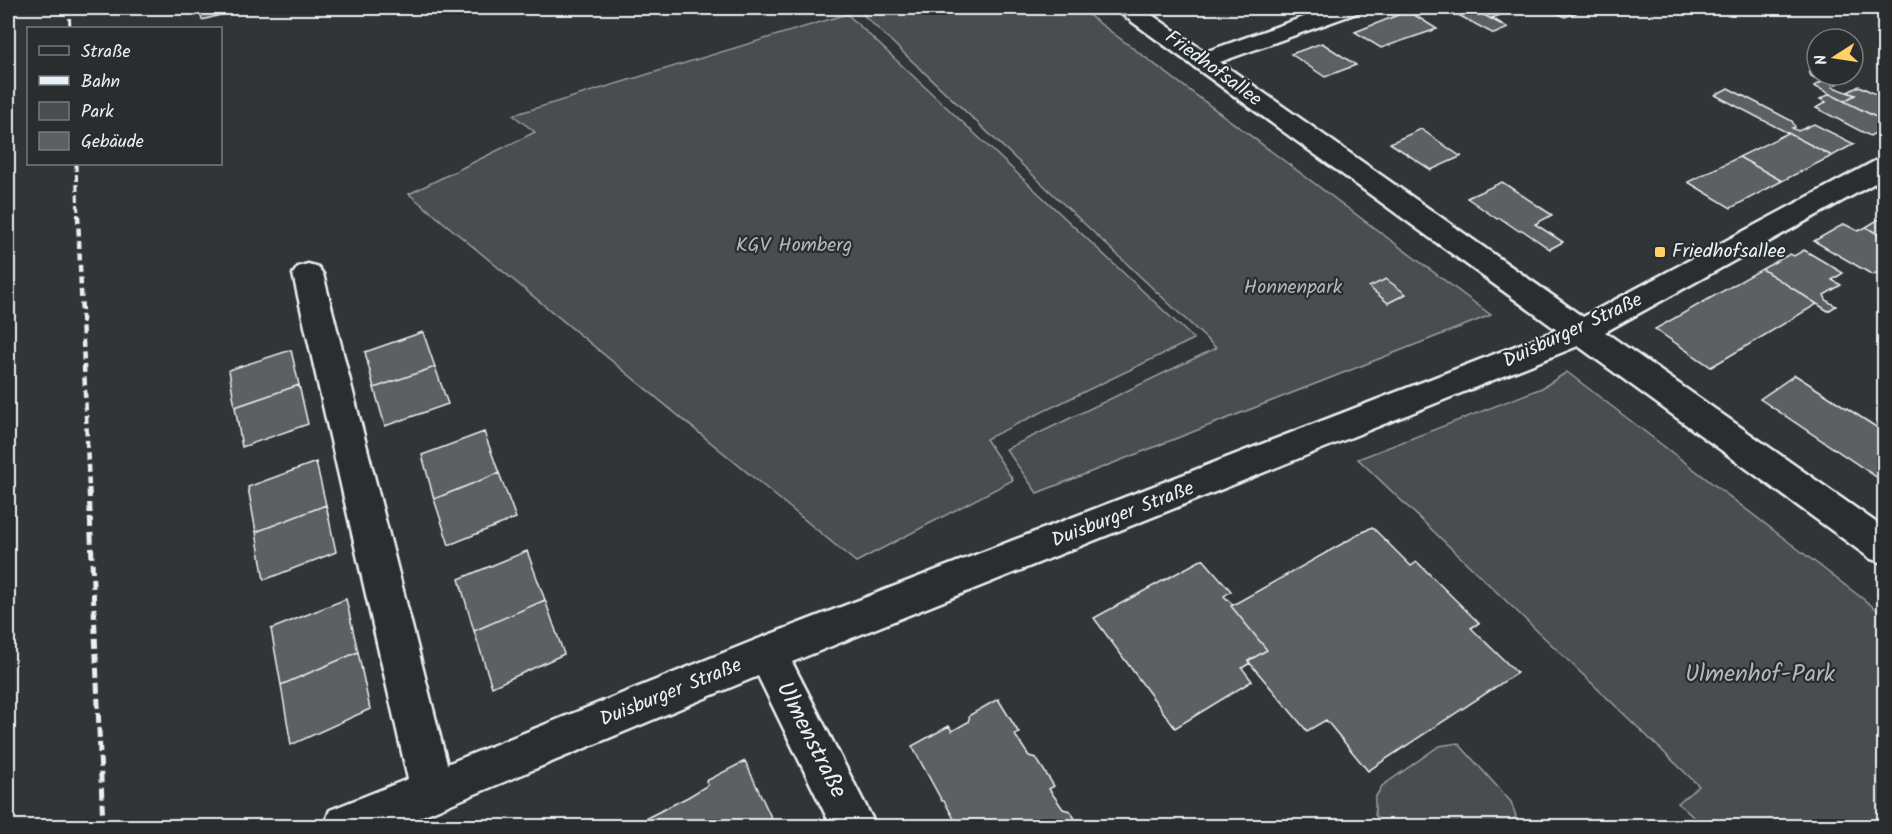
<svg xmlns="http://www.w3.org/2000/svg" width="1892" height="834" font-family="Kalam,sans-serif">
	<rect width="100%" height="100%" fill="#323536"/>
	<filter id="ink" filterUnits="userSpaceOnUse"><feTurbulence type="fractalNoise" baseFrequency=".0167" numOctaves="2"/><feDisplacementMap in="SourceGraphic" scale="12" xChannelSelector="R" yChannelSelector="G"/><feConvolveMatrix kernelMatrix="1 2 1 2 8 2 1 2 1" color-interpolation-filters="sRGB"/></filter>
	<g filter="url(#ink)">
		<path fill="#494d4f" stroke="#989fa4" stroke-width="1.5" d="M856,8h223l412,307 -454,178 -31,-44 210,-101z
			M847,14l347,325 -208,100 27,41 -157,82 -447,-368 126,-62 -22,-17z
			M1567,372l317,243v211h-181l-25,-23 21,-17 -341,-327 184,-71z
			M1458,743l53,59 5,14 -9,10h-124l-8,-11v-17l7,-12 57,-40z"/>
		<path fill="#5c6063" stroke="#e8f1f8" stroke-width="1.5" d="M199,8h23l2,6 -22,6z
			M1445,8h26l37,20 -14,6z
			M1471,8h49l-28,10 16,10z
			M1547,8h19l10,5 -11,4z
			M1408,11l29,18 -56,19 -26,-16z
			M1322,43l34,22 -31,12 -34,-23z
			M1809,71l12,5 15,-1 9,4 -9,5 -4,-1 1,4 22,8 -11,6 -30,-15 8,-4 -11,-6z
			M1859,86l25,12v23l-40,-20 11,-6 -7,-3z
			M1728,88l64,33 3,6 -3,1 6,3 16,-7 40,20 -22,12 -117,-61z
			M1830,94l54,27v7l-14,8 -54,-28 10,-6 -6,-3z
			M1421,129l39,27h2l-31,14 -41,-27z
			M1788,133l44,23 -50,25 -43,-24z
			M1739,157l43,24 -51,27 -43,-26z
			M1502,182l50,33 -17,9 28,18 -13,7 -28,-19 -3,1 -19,-13 -3,1 -30,-21z
			M1884,216v22l-18,-11z
			M1844,224l14,7 8,-4 18,11v30l-11,7 -59,-34z
			M1804,250l39,23 -11,7 9,5 -17,10 3,6 9,5 -8,5 -66,-42 28,-15 4,2z
			M1762,269l55,35 -106,63 -56,-38z
			M1386,279l20,15 -18,9 -19,-16z
			M423,332l12,35 -61,21 -9,-36z
			M291,350l8,35 -64,22 -6,-37z
			M435,367l13,37 -63,22 -11,-38z
			M1795,375l89,57v50l-124,-83z
			M299,385l9,39 -66,23 -7,-40z
			M484,432l15,41 -65,26 -12,-44z
			M316,462l10,43 -70,27 -8,-45z
			M499,473l17,45 -67,27 -15,-46z
			M326,505l10,47 -72,28 -8,-48z
			M1372,527l39,39 6,-4 62,61 -8,5 46,45 -149,98 -42,-51 -19,11 -59,-70 19,-11 -36,-44z
			M527,551l18,49 -71,31 -15,-52z
			M1203,559l28,32 -7,5 9,9 -2,1 36,44 -19,11 2,2 -8,5 10,13 -77,47 -81,-110z
			M346,599l12,53 -77,33 -10,-56z
			M545,600l19,54 -72,33 -18,-56z
			M358,652l12,57 -79,36 -10,-60z
			M998,699l21,34 -4,2 14,21 7,2 18,28 -5,3 14,20 7,2 10,15h-122l-14,-25h-2l-30,-55 37,-20 3,5 16,-9 2,-7z
			M745,761l30,65h-144l57,-29 20,-12 -2,-4z"/>
		<g fill="none" stroke-linecap="round" stroke-linejoin="round">
			<g stroke="#e8f1f8" stroke-width="5">
				<path id="minor" d="M1117,8h25l63,44 124,-44h31l-3,5 -137,49 363,255 292,-156 9,-2v19l-279,154 279,196v35l-13,-4 -293,-213 -786,316 84,164h-45l-73,-150 -360,150h-74l6,-16 78,-31 -115,-505 5,-7 10,-3 10,3 5,7 124,490 306,-123 804,-311 -437,-317z"/>
			</g>
			<use href="#minor" fill="#2a2d2e" fill-rule="evenodd"/>
			<path stroke="#e8f1f8" stroke-width="3" stroke-dasharray="7 3" stroke-linecap="butt" d="M69,8l1,20
				M76,164l2,53"/>
			<path stroke="#e8f1f8" stroke-width="4.5" stroke-dasharray="8 4.5" stroke-linecap="butt" d="M78,215l11,275"/>
			<path stroke="#e8f1f8" stroke-width="5" stroke-dasharray="10 5" stroke-linecap="butt" d="M89,488l14,338"/>
		</g>
	</g>
	<rect fill="#ffd166" stroke="#2a2d2e" stroke-width="2" x="1654" y="246" width="12" height="12" rx="3"/>
	<g text-anchor="middle" dominant-baseline="central" stroke-width="4.5" stroke-linejoin="round" paint-order="stroke">
		<g font-size="20" fill="#e8f1f8" stroke="#2a2d2e">
			<text transform="translate(1213 69) rotate(36)">Friedhofsallee</text>
			<text transform="translate(1573 331) rotate(-25)">Duisburger Straße</text>
			<text transform="translate(1123 515) rotate(-21)">Duisburger Straße</text>
			<text transform="translate(671 693) rotate(-22)">Duisburger Straße</text>
		</g>
		<g font-size="20" fill="#b0b8bd" stroke="#2a2d2e">
			<text x="794" y="246">KGV Homberg</text>
			<text x="1293" y="288">Honnenpark</text>
		</g>
		<g font-size="20" fill="#e8f1f8" stroke="#2a2d2e" text-anchor="start">
			<text x="1672" y="252">Friedhofsallee</text>
		</g>
		<g font-size="24" fill="#b0b8bd" stroke="#2a2d2e">
			<text x="1760" y="674">Ulmenhof-Park</text>
		</g>
		<g font-size="24" fill="#e8f1f8" stroke="#2a2d2e">
			<text transform="translate(811 740) rotate(63)">Ulmenstraße</text>
		</g>
	</g>
	<rect width="1892" height="834" fill="none" stroke="#2a2d2e" stroke-width="30"/>
	<rect x="15" y="15" width="1862" height="804" fill="none" stroke="#e8f1f8" stroke-width="2" filter="url(#ink)"/>
	<rect x="27" y="27" width="195" height="138" fill="#2a2d2e" stroke="#767b7f" stroke-width="1.5"/>
	<rect x="39" y="46" width="30" height="9" fill="#2a2d2e" stroke="#767b7f" stroke-width="1.5"/>
	<text x="81" y="57" font-size="18" fill="#e8f1f8">Straße</text>
	<rect x="39" y="76" width="30" height="9" fill="#e8f1f8" stroke="#767b7f" stroke-width="1.5"/>
	<text x="81" y="87" font-size="18" fill="#e8f1f8">Bahn</text>
	<rect x="39" y="102" width="30" height="18" fill="#494d4f" stroke="#767b7f" stroke-width="1.5"/>
	<text x="81" y="117" font-size="18" fill="#e8f1f8">Park</text>
	<rect x="39" y="132" width="30" height="18" fill="#5c6063" stroke="#767b7f" stroke-width="1.5"/>
	<text x="81" y="147" font-size="18" fill="#e8f1f8">Gebäude</text>
	<g transform="translate(1835 57) rotate(258)"><circle r="28" fill="#2a2d2e" stroke="#767b7f" stroke-width="1.5"/>
	<path d="M0-4.5L10 22L0 15L-10 22Z" fill="#ffd166"/>
	<text y="-9" font-size="16" font-weight="bold" text-anchor="middle" fill="#e8f1f8">N</text>
	</g>
</svg>
